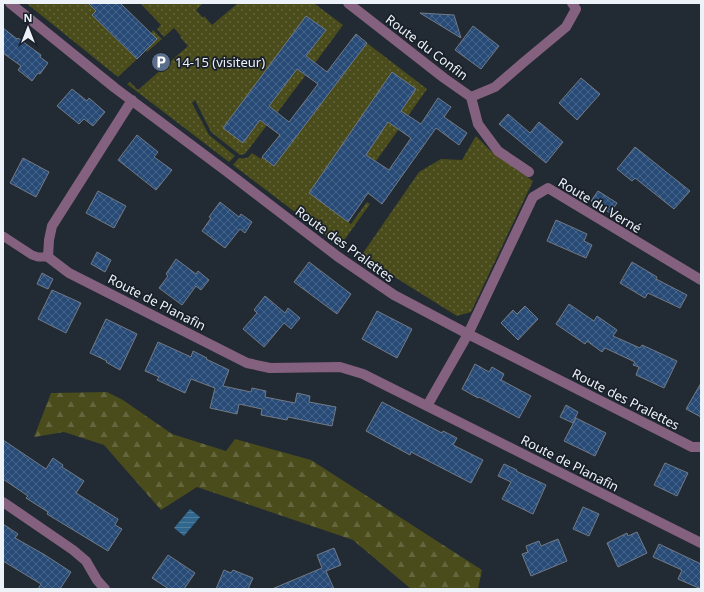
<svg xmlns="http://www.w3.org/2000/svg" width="704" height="592" font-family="'Noto Sans',sans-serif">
	<defs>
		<pattern id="grass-dots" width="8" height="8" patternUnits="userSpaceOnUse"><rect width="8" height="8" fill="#4a4c1b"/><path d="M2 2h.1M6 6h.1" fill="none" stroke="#64663d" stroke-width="1.8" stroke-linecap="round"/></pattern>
		<pattern id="forest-firs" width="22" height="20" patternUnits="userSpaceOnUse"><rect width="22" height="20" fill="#4a4c1b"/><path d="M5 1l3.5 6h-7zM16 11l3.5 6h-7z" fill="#64663d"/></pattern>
		<pattern id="water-rules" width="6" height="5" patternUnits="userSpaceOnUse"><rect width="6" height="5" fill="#31678d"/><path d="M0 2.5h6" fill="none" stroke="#4f7d9e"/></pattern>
		<pattern id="building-cross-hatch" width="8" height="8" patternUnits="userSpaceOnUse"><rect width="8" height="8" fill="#284a76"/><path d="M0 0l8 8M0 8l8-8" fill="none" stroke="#48658a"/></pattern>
	</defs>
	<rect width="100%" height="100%" fill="#222a33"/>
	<path fill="url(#grass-dots)" d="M26,3h62l8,8 -4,4 45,44 -19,18z
		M140,3h63l-7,7 7,8 1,-2 8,9 26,-22h77v1l28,21 -28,38 -9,-7 20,-26 -20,-14 -83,112 20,15 17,-23 7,5 -22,29 -5,1 -29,-23 -16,-32 -3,3 17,32 26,21 -6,6 -102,-78 3,-2 8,8 50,-44 -8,-9 1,-1 -7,-8 -10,9 -7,-8 4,-4z
		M153,30l9,9 -15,13 -1,-1 11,-12 -6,-6z
		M367,43l60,46 -19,27 -10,-7 11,-10 7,-10 -24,-17 -83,121 42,31 16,-22 3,2 -30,42 -107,-81 6,-7c7,1 9,0 13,-5l9,6 1,-2 12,9z
		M297,69l8,7 -28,37 -8,-7z
		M388,122l11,7 -23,32 -10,-6z
		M476,136l15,15 42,30 -62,131 -14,4 -96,-60 58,-84 22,-13 21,1z"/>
	<path fill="url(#forest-firs)" d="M107,392l16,8 49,34 54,17 9,-12 76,21 171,110 -4,19h-67l-58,-49 -156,-53 -36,23 -57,-65 -40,-13 -30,5 17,-44z"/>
	<path fill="url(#water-rules)" d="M190,509l10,8 -16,19 -10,-8z"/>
	<path fill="url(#building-cross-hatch)" stroke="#727b87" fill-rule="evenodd" d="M88,3h32l37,36 -20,20 -45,-44 4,-4z
		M420,13l34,2 7,23z
		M306,16l20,14 -20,26 21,16 29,-38 11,9 -93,123 -12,-9 18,-22 -20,-15 -17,23 -20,-15zM297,69l21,15 -29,38 -20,-16z
		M473,26l26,20 -18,23 -26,-19z
		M3,28l14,11 1,-1 23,17 -1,2 8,6 -8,11 -2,-1 -6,8 -14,-11 3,-4 -18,-13z
		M392,72l24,17 -15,22 20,13 17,-26 13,9 -7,10 23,16 -8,12 -23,-17 -54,76 -14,-11 -20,29 -39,-29zM388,122l23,16 -22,32 -23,-15z
		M581,78l19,16 -23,26 -18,-17z
		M72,89l15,12 2,-3 16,14 -12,14 -9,-7 -5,5 -22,-18z
		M508,114l22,19 9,-11 24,20 -17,21 -47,-39z
		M137,135l21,17 -4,5 18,13 -16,20 -38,-30z
		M635,147l55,44 -16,18 -39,-31 -3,3 -15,-12z
		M23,158l26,14 -13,25 -26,-14z
		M98,191l28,15 -12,22 -28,-15z
		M598,191l19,12 -7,10 -19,-12z
		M220,202l19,15 2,-3 11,8 -7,11 -5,-4 -15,19 -23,-17 9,-13 -2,-1z
		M556,220l31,14 -3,7 8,4 -6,13 -39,-17z
		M97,252l14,8 -6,12 -14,-8z
		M176,259l20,15 2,-3 11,9 -8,10 -5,-4 -14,19 -23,-17 9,-12 -2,-2z
		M309,262l42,32 -14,20 -43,-32z
		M632,262l25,15 -1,2 31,16 -7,13 -32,-15 -3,5 -25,-15z
		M42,273l11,6 -5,10 -11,-5z
		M52,290l29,13 -15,30 -28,-14z
		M265,296l20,17 3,-5 12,10 -9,11 -7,-6 -20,24 -21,-18 14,-16 -3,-3z
		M569,304l25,17 3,-5 20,14 -4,6 27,12 2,-3 35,16 -13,27 -28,-13 3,-8 -6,-2 2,-3 -30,-14 -3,4 -15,-11 -2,3 -29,-20z
		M525,306l13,13 -20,21 -17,-17 12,-13 4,4z
		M377,311l35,18 -15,29 -35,-19z
		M106,319l31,15 -17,36 -14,-8 1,-1 -17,-8z
		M158,342l33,15 2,-6 14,7 -1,1 23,11 -6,16 28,6 1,-4 14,3 -1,6 30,6 2,-10 13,3 -1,6 27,5 -4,19 -44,-9 -1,3 -26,-5 1,-6 -23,-5 -2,10 -27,-6 5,-20 -24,-9 -6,14 -28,-13 2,-3 -14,-6z
		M475,364l14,8 3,-5 12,7 -3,6 30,16 -12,22 -40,-21 -1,1 -16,-9z
		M701,383v34l-15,-8z
		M382,402l60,31 1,-2 14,7 -4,7 30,15 -12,23 -60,-31 -1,3 -44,-24z
		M566,405l12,7 -5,11 -13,-6z
		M576,418l30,15 -11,23 -31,-15z
		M3,440l43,29 7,-11 10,7 -1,2 22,14 -8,12 42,26 -3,6 7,4 -14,22 -61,-37 1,-2 -22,-14 2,-2 -25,-17z
		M665,463l23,10 -11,23 -23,-11z
		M504,464l13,6 -1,1 30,14 -13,29 -31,-15 9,-17 -13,-6z
		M583,507l16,7 -10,22 -16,-7z
		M3,524l15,10 -3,4 30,17 26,17 -11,17h-22l3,-5 -38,-23z
		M637,532l10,21 -29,14 -11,-24 20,-10 1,3z
		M558,539l9,22 -36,15 -9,-22 6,-2 -2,-6 13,-5 2,5z
		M659,544l42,20v25l-23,-10 4,-9 -29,-13z
		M334,548l7,17 -15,6 8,18h-62l50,-21 -5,-13z
		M168,555l27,18 -11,16h-15l-17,-11z
		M224,570l7,3 2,-3 20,8 -5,11h-32z"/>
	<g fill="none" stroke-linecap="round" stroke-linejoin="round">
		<path stroke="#856180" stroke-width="9" d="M3,236l29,19 6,2h10"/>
		<path stroke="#856180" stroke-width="10" d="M10,3l105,85 111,83 111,85 57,39 74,39 224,113h9
			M348,3l96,75 27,19 24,-10 29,-25 42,-35 10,-18 -4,-6
			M471,97l7,27 20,27 31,21
			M132,100l-80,126 -3,14 -1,17 21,16 178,90 23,5 70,-1 23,7 338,169
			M427,406l41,-72 65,-137 15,-9 153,92
			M3,502l70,48 13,11 11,19 8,9"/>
	</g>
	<defs>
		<g id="parking-disc" transform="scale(1)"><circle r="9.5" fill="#5c6f8a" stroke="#192029"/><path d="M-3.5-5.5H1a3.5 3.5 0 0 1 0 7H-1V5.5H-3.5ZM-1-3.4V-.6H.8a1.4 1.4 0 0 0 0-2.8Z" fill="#fff"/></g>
	</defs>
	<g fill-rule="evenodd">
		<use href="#parking-disc" x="161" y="62"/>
	</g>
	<g text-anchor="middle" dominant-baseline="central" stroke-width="3.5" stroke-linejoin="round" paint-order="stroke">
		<g font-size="13" fill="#edf2f9" stroke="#192029">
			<text transform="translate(427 47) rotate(37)">Route du Confin</text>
			<text transform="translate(600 205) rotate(31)">Route du Verné</text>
			<text transform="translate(345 244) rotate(36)">Route des Pralettes</text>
			<text transform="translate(157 302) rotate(27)">Route de Planafin</text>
			<text transform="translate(626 399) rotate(27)">Route des Pralettes</text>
			<text transform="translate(570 463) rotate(27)">Route de Planafin</text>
		</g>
		<g font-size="13" fill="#edf2f9" stroke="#192029" text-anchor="start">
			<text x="175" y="62">14-15 (visiteur)</text>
		</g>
	</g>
	<rect width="704" height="592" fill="none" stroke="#edf2f9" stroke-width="8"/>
	<g transform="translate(28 28)" stroke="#192029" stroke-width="3" paint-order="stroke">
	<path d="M0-3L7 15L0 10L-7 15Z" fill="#edf2f9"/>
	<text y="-6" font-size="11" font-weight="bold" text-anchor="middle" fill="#edf2f9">N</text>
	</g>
</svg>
